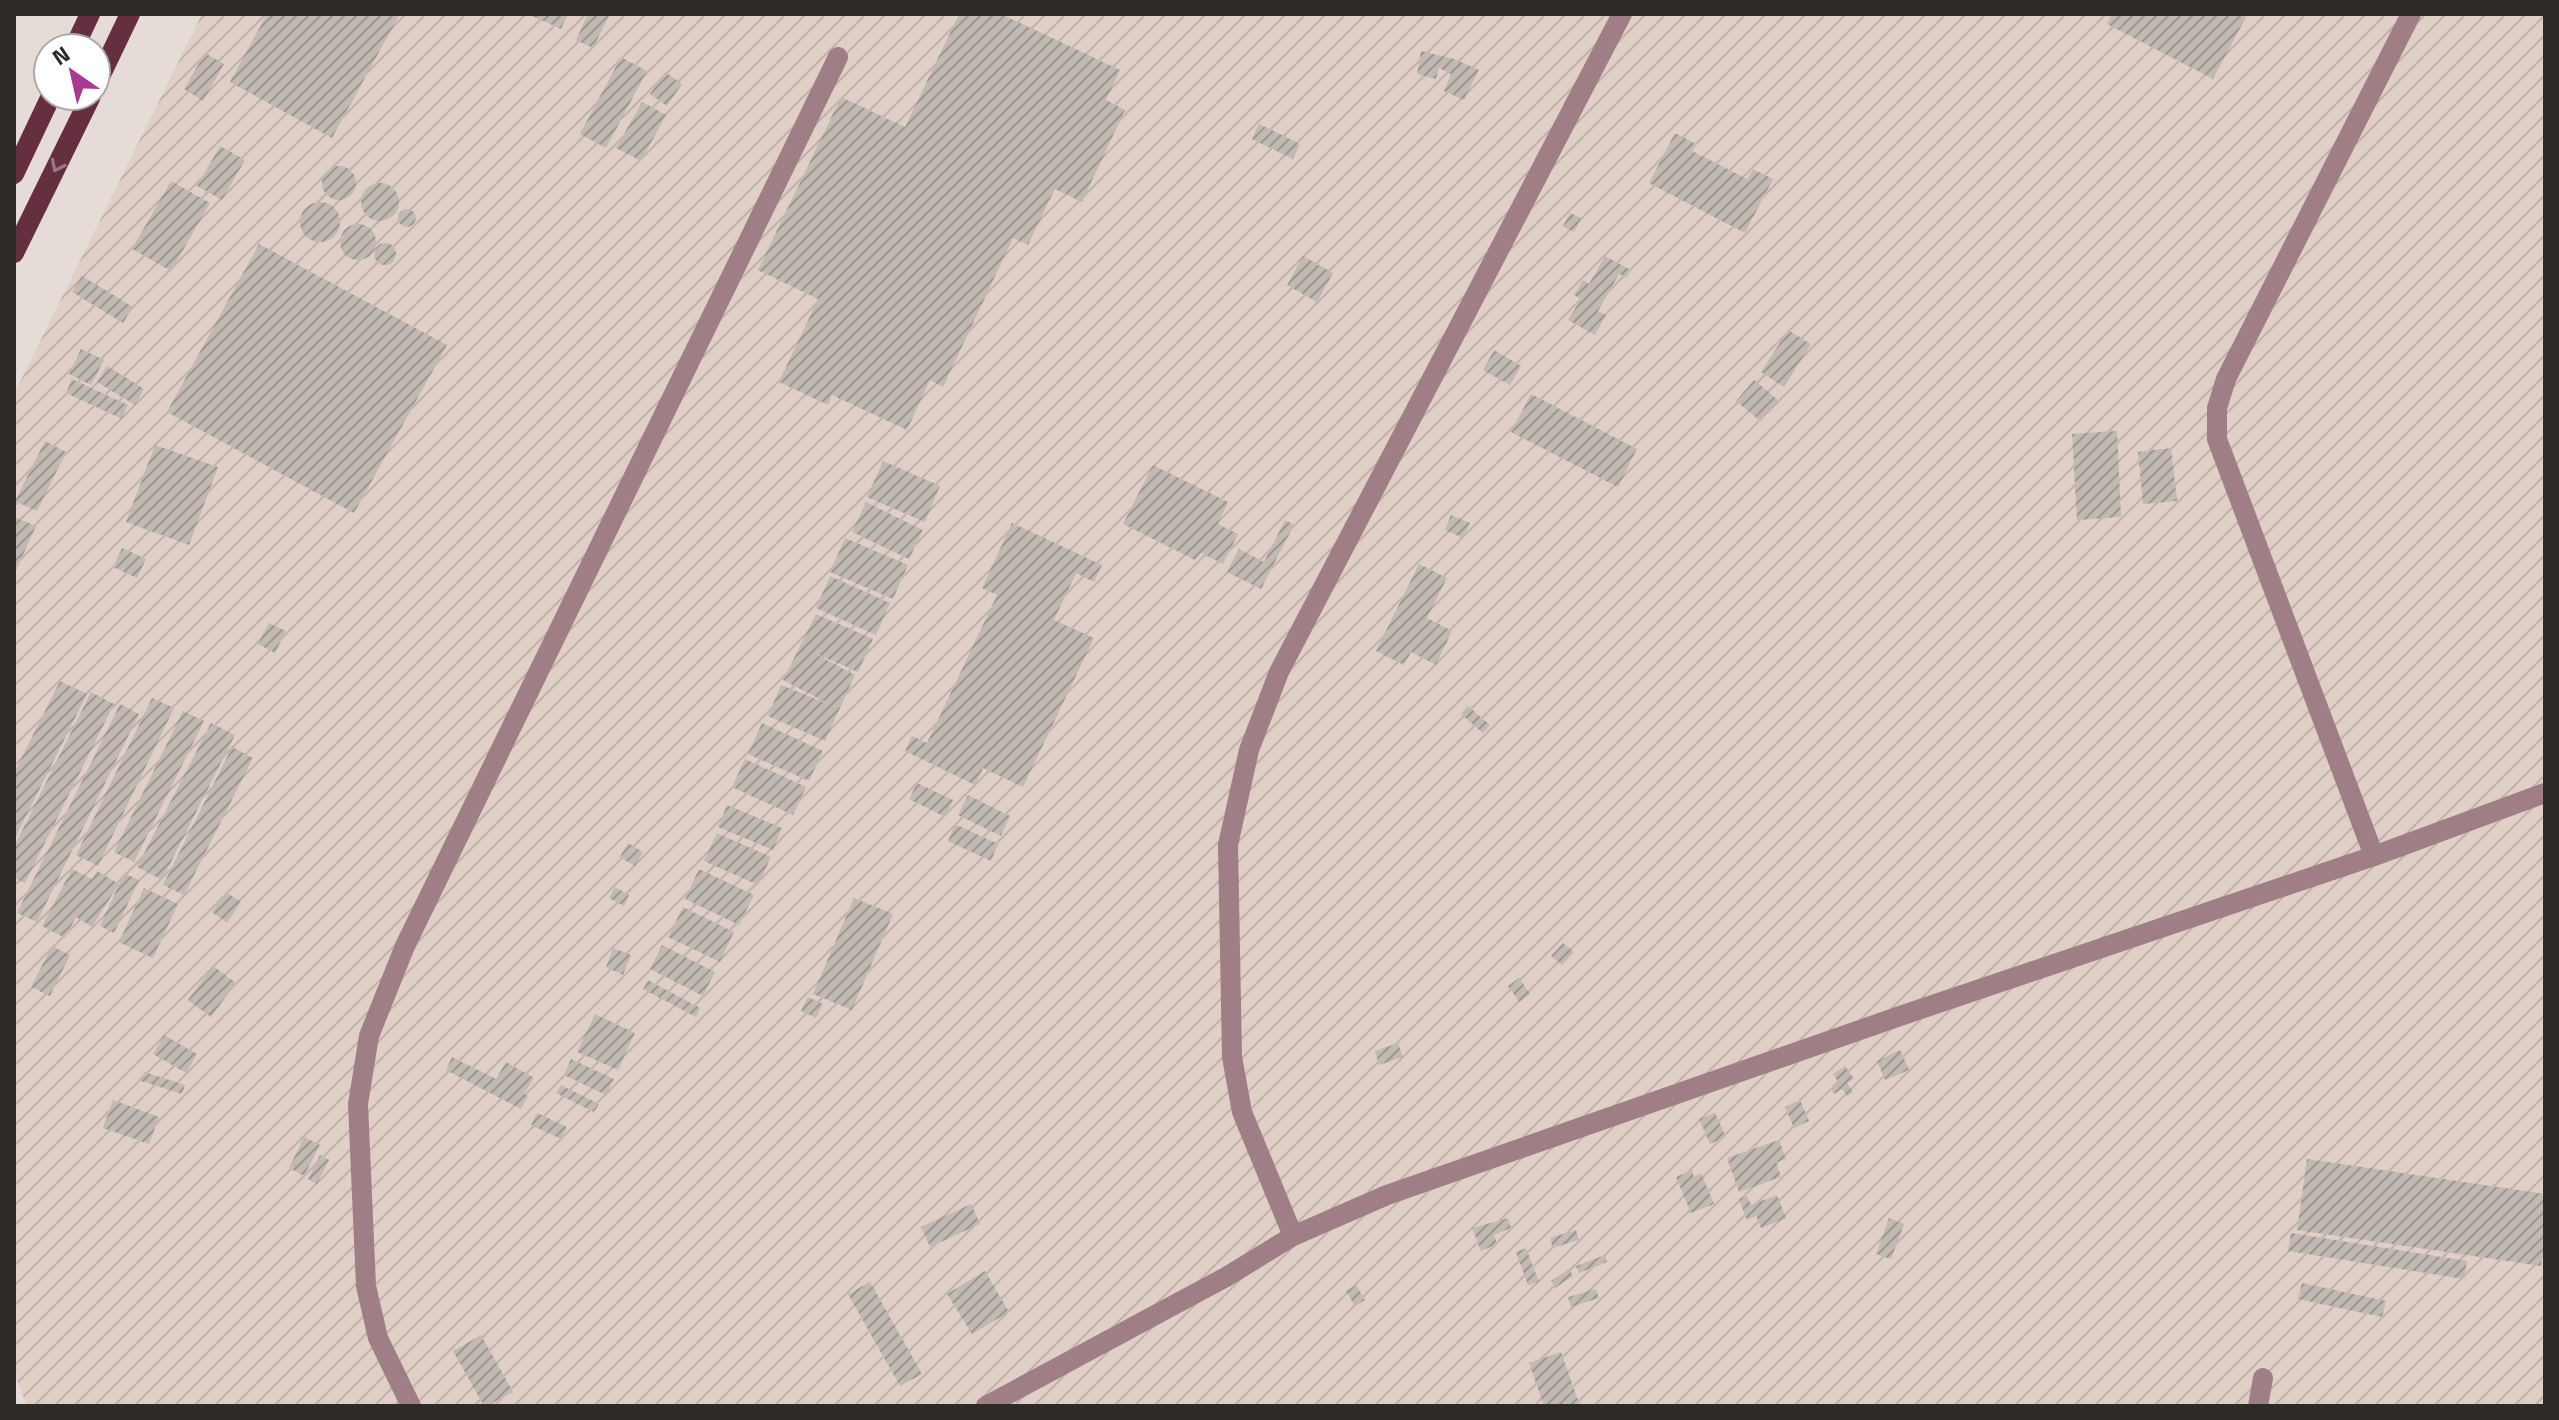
<svg xmlns="http://www.w3.org/2000/svg" width="2559" height="1420" font-family="'Titillium Web',sans-serif">
	<defs>
		<pattern id="industrial-furrows" width="10" height="10" patternUnits="userSpaceOnUse" patternTransform="scale(2)"><rect width="10" height="10" fill="#e0cfc7"/><path d="M-1 1l2-2M0 10L10 0M9 11l2-2" fill="none" stroke="#c0b2ab"/></pattern>
		<pattern id="building-hatch" width="6" height="6" patternUnits="userSpaceOnUse" patternTransform="scale(2)"><rect width="6" height="6" fill="#c1b9b2"/><path d="M-1 1l2-2M0 6l6-6M5 7l2-2" fill="none" stroke="#9d9791"/></pattern>
	</defs>
	<rect width="100%" height="100%" fill="#e6dcd7"/>
	<path fill="url(#industrial-furrows)" d="M202,14h2343v1392h-2518l-13,-34v-978z"/>
	<path fill="url(#building-hatch)" d="M267,14h133l-68,124 -102,-56z
		M528,14h40l-7,15z
		M588,14h22l-17,34 -17,-8z
		M959,14h42l119,56 -14,30 19,10 -43,92 -27,-13 -27,56 -15,-7 -70,149 -13,-7 -23,50 -75,-35 -4,10 -49,-23 39,-83 -60,-29 83,-173 64,30z
		M2112,14h128l6,3 -33,62 -106,-55z
		M1421,51l33,8 25,11 -15,30 -20,-9 7,-17 -12,-6 -3,11 -19,-5z
		M205,53l19,11 -21,37 -19,-12z
		M621,57l26,14 -41,77 -26,-14z
		M665,72l17,12 -15,22 -17,-12z
		M642,102l24,13 -25,46 -25,-13z
		M1259,124l41,20 -7,15 -41,-20z
		M1675,133l21,11 -4,7 55,28 6,-10 20,10 -28,54 -96,-50z
		M220,146l25,14 -23,40 -25,-14z
		M322 183a17 17 0 1 1 34 0a17 17 0 1 1-34 0Z
		M171,181l39,22 -39,68 -39,-22z
		M361 202a19 19 0 1 1 38 0a19 19 0 1 1-38 0Z
		M300 222a20 20 0 1 1 40 0a20 20 0 1 1-40 0Z
		M398 218a9 9 0 1 1 18 0a9 9 0 1 1-18 0Z
		M1570,213l11,5 -7,14 -11,-6z
		M340 242a18 18 0 1 1 36 0a18 18 0 1 1-36 0Z
		M374 254a11 11 0 1 1 22 0a11 11 0 1 1-22 0Z
		M259,244l188,101 -93,168 -187,-101z
		M1303,256l30,17 -16,29 -30,-17z
		M1605,256l26,14 -5,8 -7,-4 -21,37 8,4 -11,20 -27,-15 13,-21 -7,-4 9,-15 6,4z
		M82,276l51,31 -10,16 -51,-31z
		M1788,330l23,14 -27,43 -23,-15z
		M81,349l23,11 -13,25 -22,-11z
		M1494,350l27,16 -11,19 -27,-15z
		M107,366l37,23 -9,16 -38,-23z
		M72,379l56,26 -6,14 -56,-26z
		M1754,380l24,20 -18,21 -24,-20z
		M1531,394l106,55 -19,38 -107,-55z
		M2117,431l4,86 -44,3 -5,-86z
		M45,441l21,11 -29,59 -22,-10z
		M155,445l63,22 -29,78 -63,-23z
		M2171,448l6,53 -34,3 -5,-52z
		M883,461l57,25 -15,36 -58,-25z
		M1153,465l75,37 -10,22 20,10 -15,30 -22,-11 -6,7 -72,-36z
		M866,502l57,28 -14,29 -57,-27z
		M1451,515l19,8 -7,15 -18,-8z
		M14,517l22,9 -22,49z
		M1285,520l9,5 -33,64 -34,-17 12,-23 25,13z
		M1012,523l90,42 -8,17 -18,-9 -22,47 40,18 -71,149 -40,-19 -8,17 -70,-34 7,-15 15,7 70,-148 -15,-7z
		M845,538l63,27 -15,34 -63,-27z
		M122,548l24,11 -9,19 -24,-11z
		M1419,564l28,14 -20,40 25,13 -16,34 -25,-13 -7,13 -28,-14z
		M830,576l60,27 -14,32 -60,-27z
		M816,614l57,25 -15,33 -46,-20 43,23 -30,66 -57,-25 13,-31 50,20 -48,-25z
		M269,623l17,8 -11,22 -17,-9z
		M60,681l27,13 -73,146v-67z
		M91,692l23,12 -89,179 -11,-5v-31z
		M152,698l22,10 -76,158 -22,-11z
		M120,704l19,10 -102,208 -20,-9z
		M1468,706l22,19 -7,8 -22,-19z
		M183,711l21,10 -70,141 -20,-10z
		M211,723l24,12 -73,145 -25,-13z
		M762,723l61,28 -14,30 -61,-27z
		M232,747l21,11 -69,137 -21,-10z
		M745,759l61,28 -13,28 -61,-28z
		M917,783l36,17 -8,17 -36,-18z
		M968,795l42,21 -9,20 -43,-21z
		M727,805l55,23 -9,22 -55,-23z
		M955,824l43,20 -7,17 -43,-20z
		M717,833l54,24 -13,28 -54,-24z
		M628,843l15,9 -8,14 -15,-9z
		M72,869l20,10 5,-8 22,13 -27,43 -16,-10 -11,21 -23,-12z
		M699,869l55,26 -15,30 -54,-26z
		M124,873l15,7 -25,53 -14,-7z
		M615,887l14,8 -5,11 -15,-8z
		M144,888l34,16 -25,54 -34,-16z
		M226,892l15,10 -14,21 -15,-11z
		M854,898l39,16 -41,96 -39,-16z
		M683,907l51,25 -14,30 -52,-25z
		M1563,943l11,9 -12,13 -11,-9z
		M662,945l53,27 -12,24 -53,-27z
		M52,946l18,9 -20,41 -19,-9z
		M613,948l18,7 -8,20 -17,-8z
		M213,966l23,17 -25,34 -23,-17z
		M1519,978l11,16 -11,8 -11,-16z
		M648,980l52,28 -4,9 -53,-28z
		M808,997l15,7 -7,14 -15,-7z
		M595,1014l40,19 -17,37 -41,-18z
		M164,1035l33,19 -11,19 -33,-19z
		M1398,1043l5,14 -24,8 -4,-14z
		M1900,1050l9,20 -24,10 -8,-19z
		M452,1057l44,22 10,-17 28,16 -10,16 4,2 -7,13 -75,-39z
		M571,1059l43,20 -8,16 -42,-20z
		M1845,1066l9,13 -7,4 6,9 -6,4 -5,-7 -8,5 -3,-6 8,-5 -6,-9z
		M144,1072l41,13 -3,9 -41,-13z
		M561,1085l38,19 -5,8 -38,-19z
		M113,1100l46,17 -10,27 -46,-16z
		M1800,1100l9,21 -15,7 -9,-21z
		M537,1113l30,14 -6,12 -30,-14z
		M1715,1113l11,24 -16,7 -11,-25z
		M304,1137l16,8 -16,31 -15,-8z
		M1779,1140l7,19 -10,3 5,15 -42,15 -12,-34z
		M320,1155l9,5 -12,24 -9,-5z
		M2307,1159l238,35v44l-4,28 -244,-36z
		M1692,1170l2,7 7,-4 13,31 -23,9 -15,-36z
		M1777,1195l9,23 -25,10 -5,-12 -9,4 -8,-21 8,-3 4,9z
		M971,1204l9,20 -50,23 -9,-20z
		M1508,1218l3,10 -17,7 3,9 -16,7 -9,-23z
		M1889,1218l15,6 -13,35 -15,-5z
		M1576,1230l3,10 -26,8 -3,-10z
		M2291,1233l176,28 -3,18 -176,-28z
		M1526,1248l13,34 -11,3 -12,-33z
		M1605,1255l2,7 -28,11 -3,-7z
		M1569,1269l4,7 -18,12 -4,-7z
		M985,1271l24,41 -37,22 -25,-40z
		M870,1282l52,92 -22,12 -52,-92z
		M2302,1283l84,18 -4,16 -84,-18z
		M1356,1285l9,15 -10,6 -9,-15z
		M1596,1289l3,9 -28,9 -3,-10z
		M481,1335l32,57 -26,14h-3l-31,-55z
		M1561,1352l19,54h-36l-15,-43z"/>
	<g fill="none" stroke-linecap="round" stroke-linejoin="round">
		<path stroke="#9f7e86" stroke-width="20" d="M2374,856l-157,-417v-31l9,-29 185,-365
			M1293,1236l-51,-124 -10,-55 -4,-212 21,-95 30,-78 343,-658
			M411,1406l-33,-68 -12,-52 -8,-182 11,-68 36,-90 433,-889
			M986,1406l240,-129 67,-41 94,-41 513,-179 474,-160 171,-63
			M2258,1406l5,-28"/>
		<path stroke="#652f40" stroke-width="20" d="M74,48l16,-34
			M96,85l34,-71
			M14,174l37,-78
			M14,253l77,-157"/>
	</g>
	<defs><path id="oneway-chevron" d="M-2-3.5L2.5 0L-2 3.5" fill="none" stroke-width="1.6" stroke-linecap="round" stroke-linejoin="round" transform="scale(2)"/></defs>
	<use stroke="#9b7883" href="#oneway-chevron" transform="translate(57 166) rotate(116)"/>
	<rect width="2559" height="1420" fill="none" stroke="#2e2a28" stroke-width="32"/>
	<g transform="translate(72 72) rotate(326)"><circle r="38" fill="#ffffff" stroke="#abaaa9" stroke-width="2"/>
	<path d="M0-6L14 30L0 20L-14 30Z" fill="#aa3995"/>
	<text y="-12" font-size="22" font-weight="bold" text-anchor="middle" fill="#2e2a28">N</text>
	</g>
</svg>
